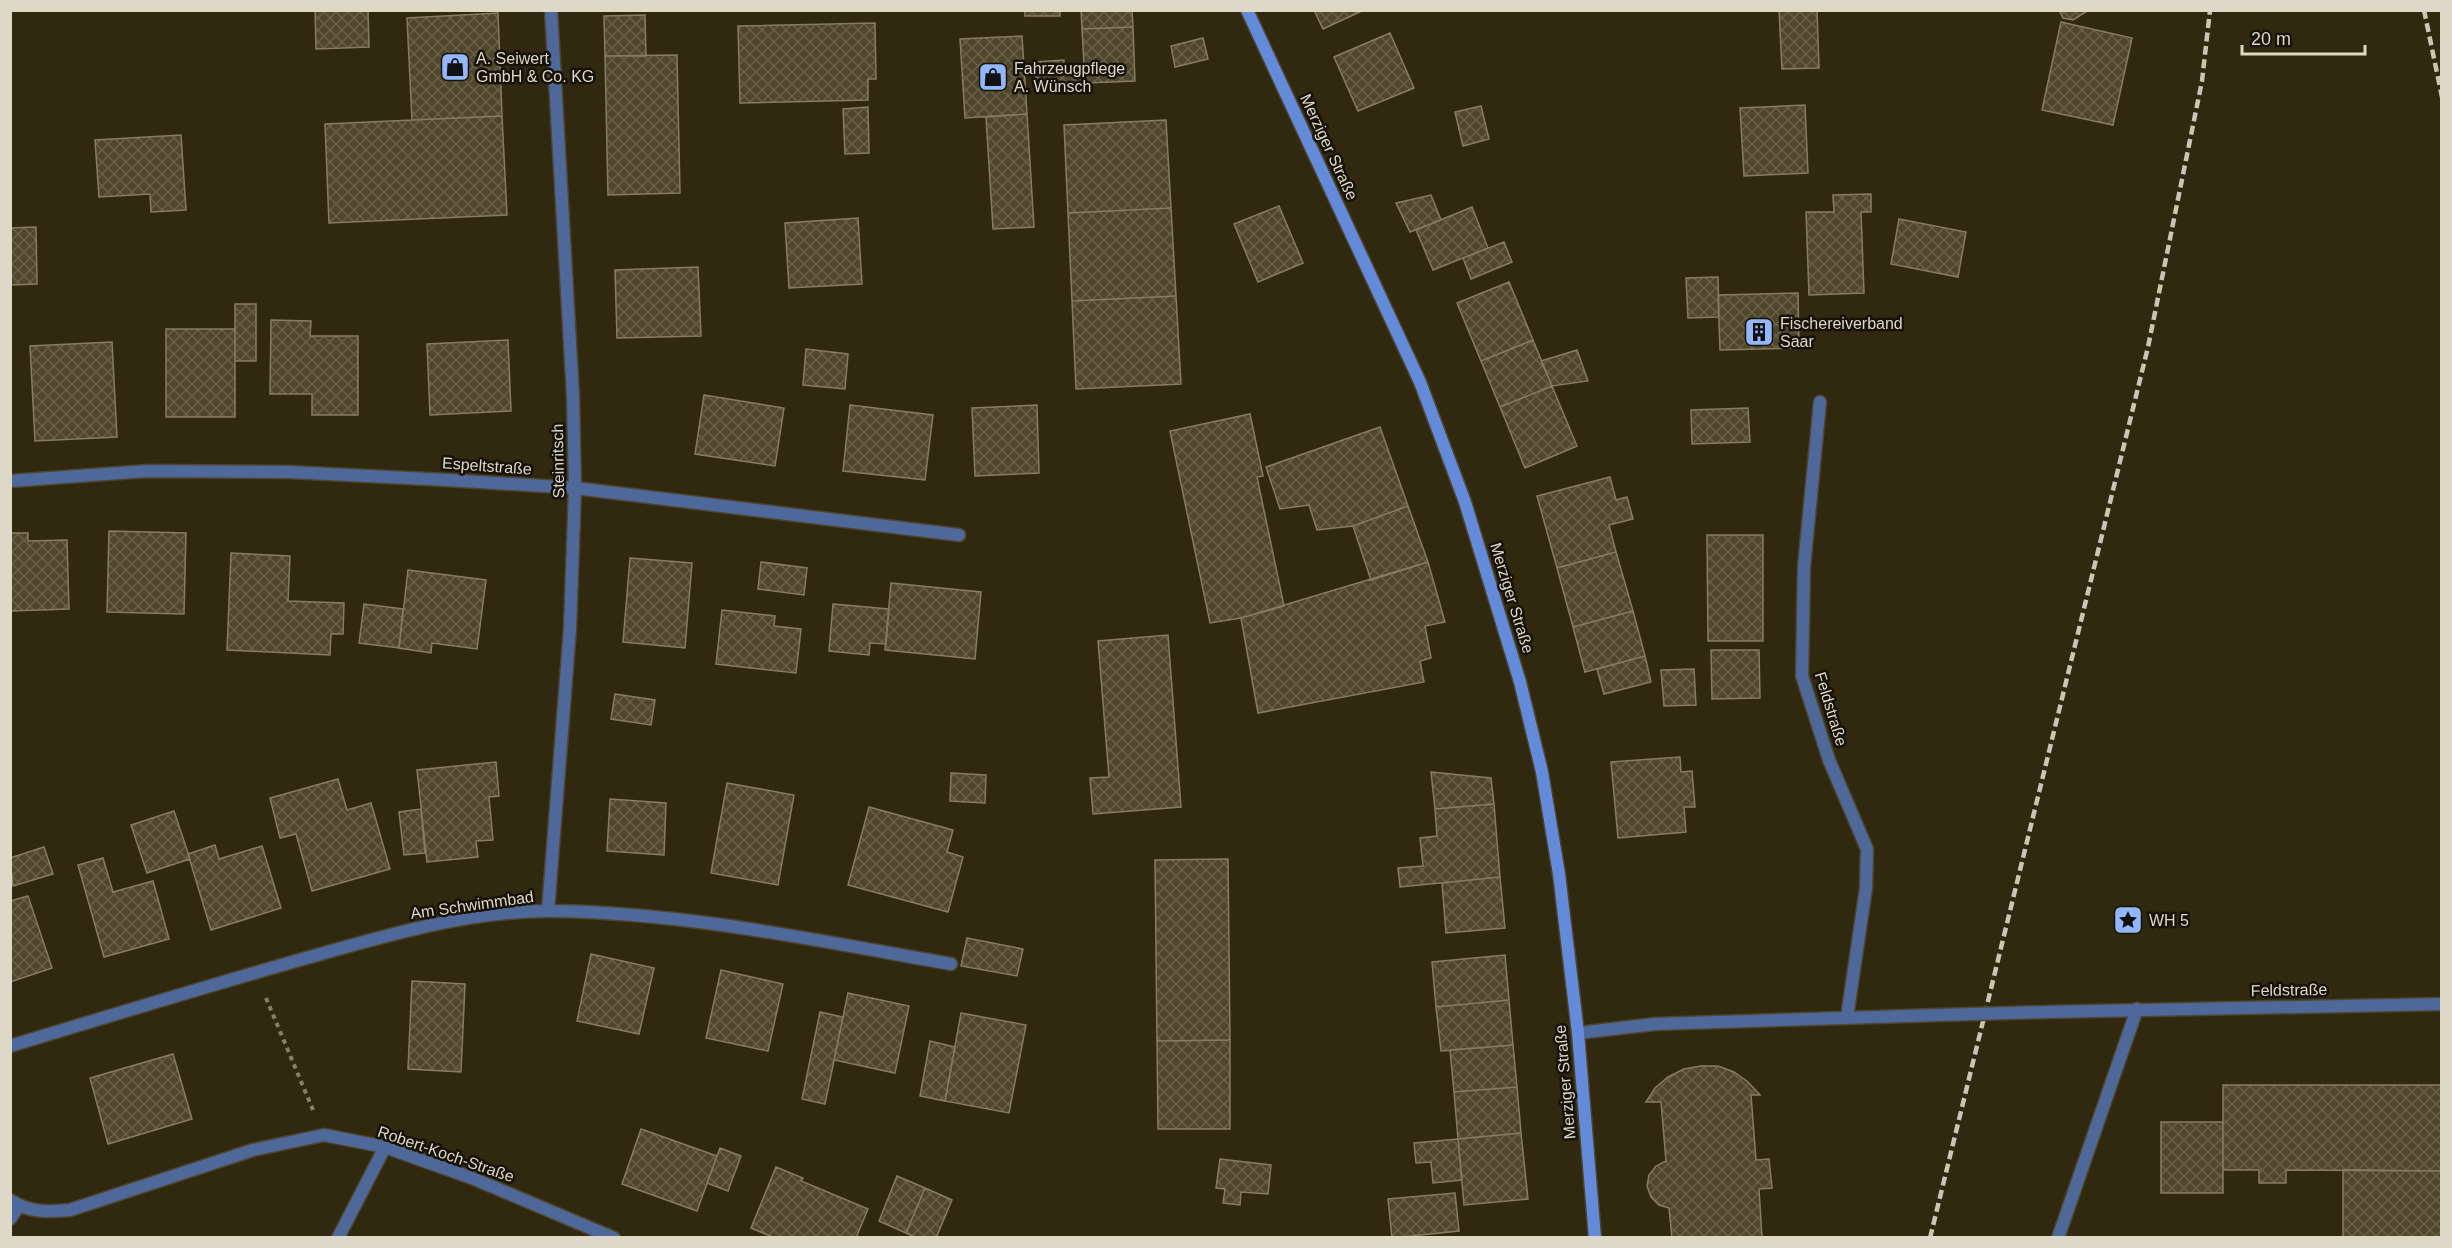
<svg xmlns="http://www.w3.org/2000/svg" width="2452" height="1248" font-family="Arial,sans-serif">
	<defs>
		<pattern id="building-cross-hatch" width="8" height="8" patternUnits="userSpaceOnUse" patternTransform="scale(1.5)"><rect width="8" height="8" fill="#4f462c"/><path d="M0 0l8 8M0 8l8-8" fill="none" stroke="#686049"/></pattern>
	</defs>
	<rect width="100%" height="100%" fill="#31290f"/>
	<path fill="url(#building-cross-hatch)" stroke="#867d61" stroke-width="1.5" d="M315,10h53l1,37 -53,2z
		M1025,10h35v6h-35z
		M1081,10h51l1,17 -51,2z
		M1314,10h50l-41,19z
		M1779,10h38l2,58 -37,1z
		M2059,10h30l-16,10 -10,-2z
		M498,13l4,103 -90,4 -5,-102z
		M645,15l1,41h-41l-1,-40z
		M2061,22l71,16 -19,87 -71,-15z
		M875,23l1,56h-8v21l-128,3 -2,-77z
		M1133,27l2,54 -50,2 -3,-54z
		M1390,33l24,55 -56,23 -24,-54z
		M1022,36l5,78 -62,4 -5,-79z
		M1203,38l5,21 -33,8 -4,-21z
		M677,55l3,138 -72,2 -3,-139z
		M1064,60v8l20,-1 1,16 -49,3 -1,-24z
		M1805,105l3,68 -64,3 -4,-68z
		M1481,106l8,33 -26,7 -8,-34z
		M868,107l1,46 -24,1 -2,-45z
		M1027,114l7,113 -41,2 -7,-112z
		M502,116l5,99 -178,8 -4,-99z
		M1166,120l5,88 -103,5 -4,-88z
		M181,135l5,75 -35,2 -1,-18 -51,3 -4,-57z
		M1871,194v18h-10l3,81 -55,2 -3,-83h28l-1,-17z
		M1431,195l10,25 -31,12 -14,-29z
		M1279,206l24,57 -45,19 -24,-58z
		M1472,207l16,41 -55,22 -17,-40z
		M1171,208l5,88 -104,5 -4,-88z
		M858,218l4,66 -73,4 -4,-65z
		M1899,219l67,13 -8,45 -67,-13z
		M36,227l1,57 -27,1v-57z
		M1504,242l8,20 -41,17 -8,-21z
		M698,267l3,69 -84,2 -2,-68z
		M1718,277l1,40 -31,1 -2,-40z
		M1509,282l24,58 -52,21 -24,-58z
		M1798,293l1,55 -79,2 -2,-55z
		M1176,296l5,88 -105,5 -4,-88z
		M235,304h21v57h-21z
		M271,320l40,1 -1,15h48v79h-46v-21h-42z
		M166,329h69v88h-69z
		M508,340l3,71 -81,4 -3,-71z
		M1533,340l19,46 -52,21 -19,-46z
		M112,342l5,95 -82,4 -5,-95z
		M806,349l42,5 -3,35 -42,-4z
		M1577,350l11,31 -36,5 -11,-25z
		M1552,386l25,60 -52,22 -25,-61z
		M704,395l80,13 -9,58 -80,-12z
		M850,405l83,10 -8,65 -82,-9z
		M1037,405l2,68 -64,3 -3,-68z
		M1748,408l2,34 -58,2 -1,-34z
		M1250,414l13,62 -6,1 27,129 -43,12 -31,5 -40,-192z
		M1380,427l28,79 -55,20 -36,4 -8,-25 -29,4 -14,-42z
		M1610,477l6,23 11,-3 6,22 -24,6 7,27 -59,16 -20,-72z
		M1408,506l20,56 -57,18 -18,-54z
		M109,531l77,2 -2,81 -77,-2z
		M10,533h18v8l39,-1 2,69 -59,2z
		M1707,535h56v106h-55z
		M1616,552l17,59 -60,16 -16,-59z
		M231,553l59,3 -2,45 56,2 -1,31h-12l-1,21 -103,-5z
		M630,558l62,5 -7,85 -62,-6z
		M761,562l46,6 -3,27 -46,-6z
		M1428,562l17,60 -20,4 6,32 -11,3 4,21 -166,31 -17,-95z
		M408,570l78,10 -9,69 -45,-6 -1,10 -32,-5z
		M891,583l90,9 -6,67 -90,-9z
		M364,604l39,5 -4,39 -40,-5z
		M833,604l56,5 -3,35 -16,-1 -1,12 -40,-4z
		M722,610l53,6 -1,10 27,3 -5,44 -80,-9z
		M1633,611l12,45 -60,16 -12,-45z
		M1168,635l13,172 -88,7 -3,-36 19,-1 -11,-136z
		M1711,650h48l1,48 -48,1z
		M1645,656l6,26 -47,12 -7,-25z
		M1694,669l2,36 -32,1 -3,-36z
		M615,694l40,6 -4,25 -40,-6z
		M1680,757l1,15 11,-1 3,36h-11l2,25 -68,6 -7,-76z
		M496,762l3,34 -10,1 4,43 -17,1 2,16 -51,5 -10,-92z
		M1431,772l60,6 3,26 -59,5z
		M951,773l35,2 -1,28 -35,-2z
		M338,779l9,31 24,-7 19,66 -78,22 -16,-57 -16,4 -10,-40z
		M727,783l67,12 -16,90 -67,-12z
		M610,799l56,4 -2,52 -57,-4z
		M1494,804l6,73 -100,10 -2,-19 25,-2 -3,-28 17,-2 -2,-27z
		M869,807l84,23 -6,22 16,5 -15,55 -100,-27z
		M421,809l4,44 -21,2 -5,-43z
		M174,811l16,48 -43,14 -16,-48z
		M215,845l4,14 43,-13 19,62 -70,22 -23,-76z
		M44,847l9,27 -40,12 -3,-28z
		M103,858l10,34 40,-11 16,58 -65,18 -26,-92z
		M1228,859l2,181 -73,1 -2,-181z
		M1500,877l5,51 -59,5 -4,-50z
		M28,896l24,72 -42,14v-81z
		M967,938l56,11 -6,27 -56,-10z
		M591,954l63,14 -15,66 -62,-13z
		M1505,955l4,45 -73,7 -4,-45z
		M721,970l62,14 -15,67 -62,-13z
		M412,981l53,3 -4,88 -53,-3z
		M848,993l61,13 -14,67 -61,-13z
		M1509,1000l4,45 -72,6 -5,-44z
		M820,1012l23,5 -18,87 -23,-5z
		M961,1013l65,12 -17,88 -64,-12z
		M1230,1040v89h-72l-1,-88z
		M930,1041l25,6 -10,54 -25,-5z
		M1513,1045l4,42 -63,5 -4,-42z
		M173,1054l19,65 -84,25 -18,-66z
		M1701,1066h17l16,6 14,10 12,13h-9l5,65 13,-1 3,29 -13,1 3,49h-90l-3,-30 -10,-3 -8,-8 -4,-11 2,-11 7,-9 10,-5 -5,-59h-15l9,-14 13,-11 16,-8z
		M2223,1085h219v86l-156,-1v13h-27v-13h-36z
		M1517,1087l4,46 -63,6 -4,-47z
		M2161,1122h62v71h-62z
		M641,1129l76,27 -20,55 -75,-27z
		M1521,1133l7,66 -64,6 -6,-66z
		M1458,1139l4,41 -29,3 -2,-21 -15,1 -2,-20z
		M720,1148l21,8 -13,35 -21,-8z
		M1220,1159l51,6 -3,29 -27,-2 -1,13 -17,-2 2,-14 -9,-1z
		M776,1167l27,11 -2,3 67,28 -12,29h-81l-24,-10z
		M2343,1170l99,1v67h-99z
		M897,1176l28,12 -19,45 -27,-12z
		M925,1188l27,12 -16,38h-19l-11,-5z
		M1455,1193l4,38 -67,7 -4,-39z"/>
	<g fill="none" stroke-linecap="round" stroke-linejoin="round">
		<g stroke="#4d452d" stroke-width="15">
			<path id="service" d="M1820,402l-16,165 -2,109 27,84 38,89 -1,39 -19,129
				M338,1238l47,-91"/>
		</g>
		<g stroke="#4d452d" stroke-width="15">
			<path id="minor" d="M10,481l137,-10 142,1 158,8 128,8 384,47
				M548,911l22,-283 5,-140 -2,-92 -22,-386
				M2046,1012l396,-8
				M1578,1033l77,-9 284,-9
				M10,1046c102,-31 204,-62 307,-91 75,-21 153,-44 232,-44 134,1 271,30 402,53
				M10,1200c19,13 39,12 60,10l183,-60 71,-15 61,12 87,31 142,60
				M10,1219l9,-13
				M2058,1238l79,-229"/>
		</g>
		<g stroke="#4d452d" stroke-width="15">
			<path id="secondary" d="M1247,10l173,372 45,120 55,180 22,90 17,102 19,159 17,205"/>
		</g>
		<path stroke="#867f6b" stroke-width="4" stroke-dasharray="4.5 4.5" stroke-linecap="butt" d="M266,998l47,112"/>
		<use href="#service" stroke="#4f689a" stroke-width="12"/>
		<use href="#minor" stroke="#4f689a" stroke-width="12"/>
		<use href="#secondary" stroke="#638bda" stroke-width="12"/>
		<path stroke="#cbc5b5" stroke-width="4.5" stroke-dasharray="9 4.5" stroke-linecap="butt" d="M2424,10l18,87
			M1930,1238l218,-891 54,-266 8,-71"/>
		<g stroke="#4d452d" stroke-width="15" stroke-linecap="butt">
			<path id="minor-bridge" d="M1939,1015l107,-3"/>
		</g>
		<use href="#minor-bridge" stroke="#4f689a" stroke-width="12"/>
	</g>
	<defs>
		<g id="shop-square" transform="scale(1.5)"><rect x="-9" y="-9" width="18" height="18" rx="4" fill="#93b7fd" stroke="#161207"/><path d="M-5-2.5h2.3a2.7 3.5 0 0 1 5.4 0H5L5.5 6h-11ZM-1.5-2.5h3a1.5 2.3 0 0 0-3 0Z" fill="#111"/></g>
		<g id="building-square" transform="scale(1.5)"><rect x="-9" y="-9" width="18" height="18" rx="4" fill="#93b7fd" stroke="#161207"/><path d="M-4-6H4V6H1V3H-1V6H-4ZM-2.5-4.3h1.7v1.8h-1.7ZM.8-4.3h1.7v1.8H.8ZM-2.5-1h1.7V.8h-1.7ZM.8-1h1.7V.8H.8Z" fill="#111"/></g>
		<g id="sight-square" transform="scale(1.5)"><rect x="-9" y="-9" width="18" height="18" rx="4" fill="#93b7fd" stroke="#161207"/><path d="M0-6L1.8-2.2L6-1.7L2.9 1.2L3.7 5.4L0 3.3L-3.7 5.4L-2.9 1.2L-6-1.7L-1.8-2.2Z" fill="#111"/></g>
	</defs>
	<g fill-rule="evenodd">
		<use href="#shop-square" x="455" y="67"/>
		<use href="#shop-square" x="993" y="77"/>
		<use href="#building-square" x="1759" y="332"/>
		<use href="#sight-square" x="2128" y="920"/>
	</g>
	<g text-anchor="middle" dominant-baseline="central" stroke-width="5" stroke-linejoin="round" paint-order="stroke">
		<g font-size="16" fill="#ded8c9" stroke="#161207" text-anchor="start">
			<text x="476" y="58">A. Seiwert<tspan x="476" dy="18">GmbH &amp; Co. KG</tspan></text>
			<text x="1014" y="68">Fahrzeugpflege<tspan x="1014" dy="18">A. Wünsch</tspan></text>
			<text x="1780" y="323">Fischereiverband<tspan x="1780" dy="18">Saar</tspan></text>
			<text x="2149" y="920">WH 5</text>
		</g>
		<g font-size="16" fill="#ded8c9" stroke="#161207">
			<text transform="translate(1329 147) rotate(65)">Merziger Straße</text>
			<text transform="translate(558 461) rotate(-91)">Steinritsch</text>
			<text transform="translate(487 466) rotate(4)">Espeltstraße</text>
			<text transform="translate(1512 598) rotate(73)">Merziger Straße</text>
			<text transform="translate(1831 709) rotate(73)">Feldstraße</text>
			<text transform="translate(472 905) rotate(-8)">Am Schwimmbad</text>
			<text transform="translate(2289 990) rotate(-1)">Feldstraße</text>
			<text transform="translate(1565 1082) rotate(-95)">Merziger Straße</text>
			<text transform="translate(446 1154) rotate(19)">Robert-Koch-Straße</text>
		</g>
	</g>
	<rect width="2452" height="1248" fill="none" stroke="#ded8c9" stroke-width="24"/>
	<path d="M2242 45v9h123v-9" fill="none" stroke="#ded8c9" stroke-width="3"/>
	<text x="2251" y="45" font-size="18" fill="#ded8c9" stroke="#161207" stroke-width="4.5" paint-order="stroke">20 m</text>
</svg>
